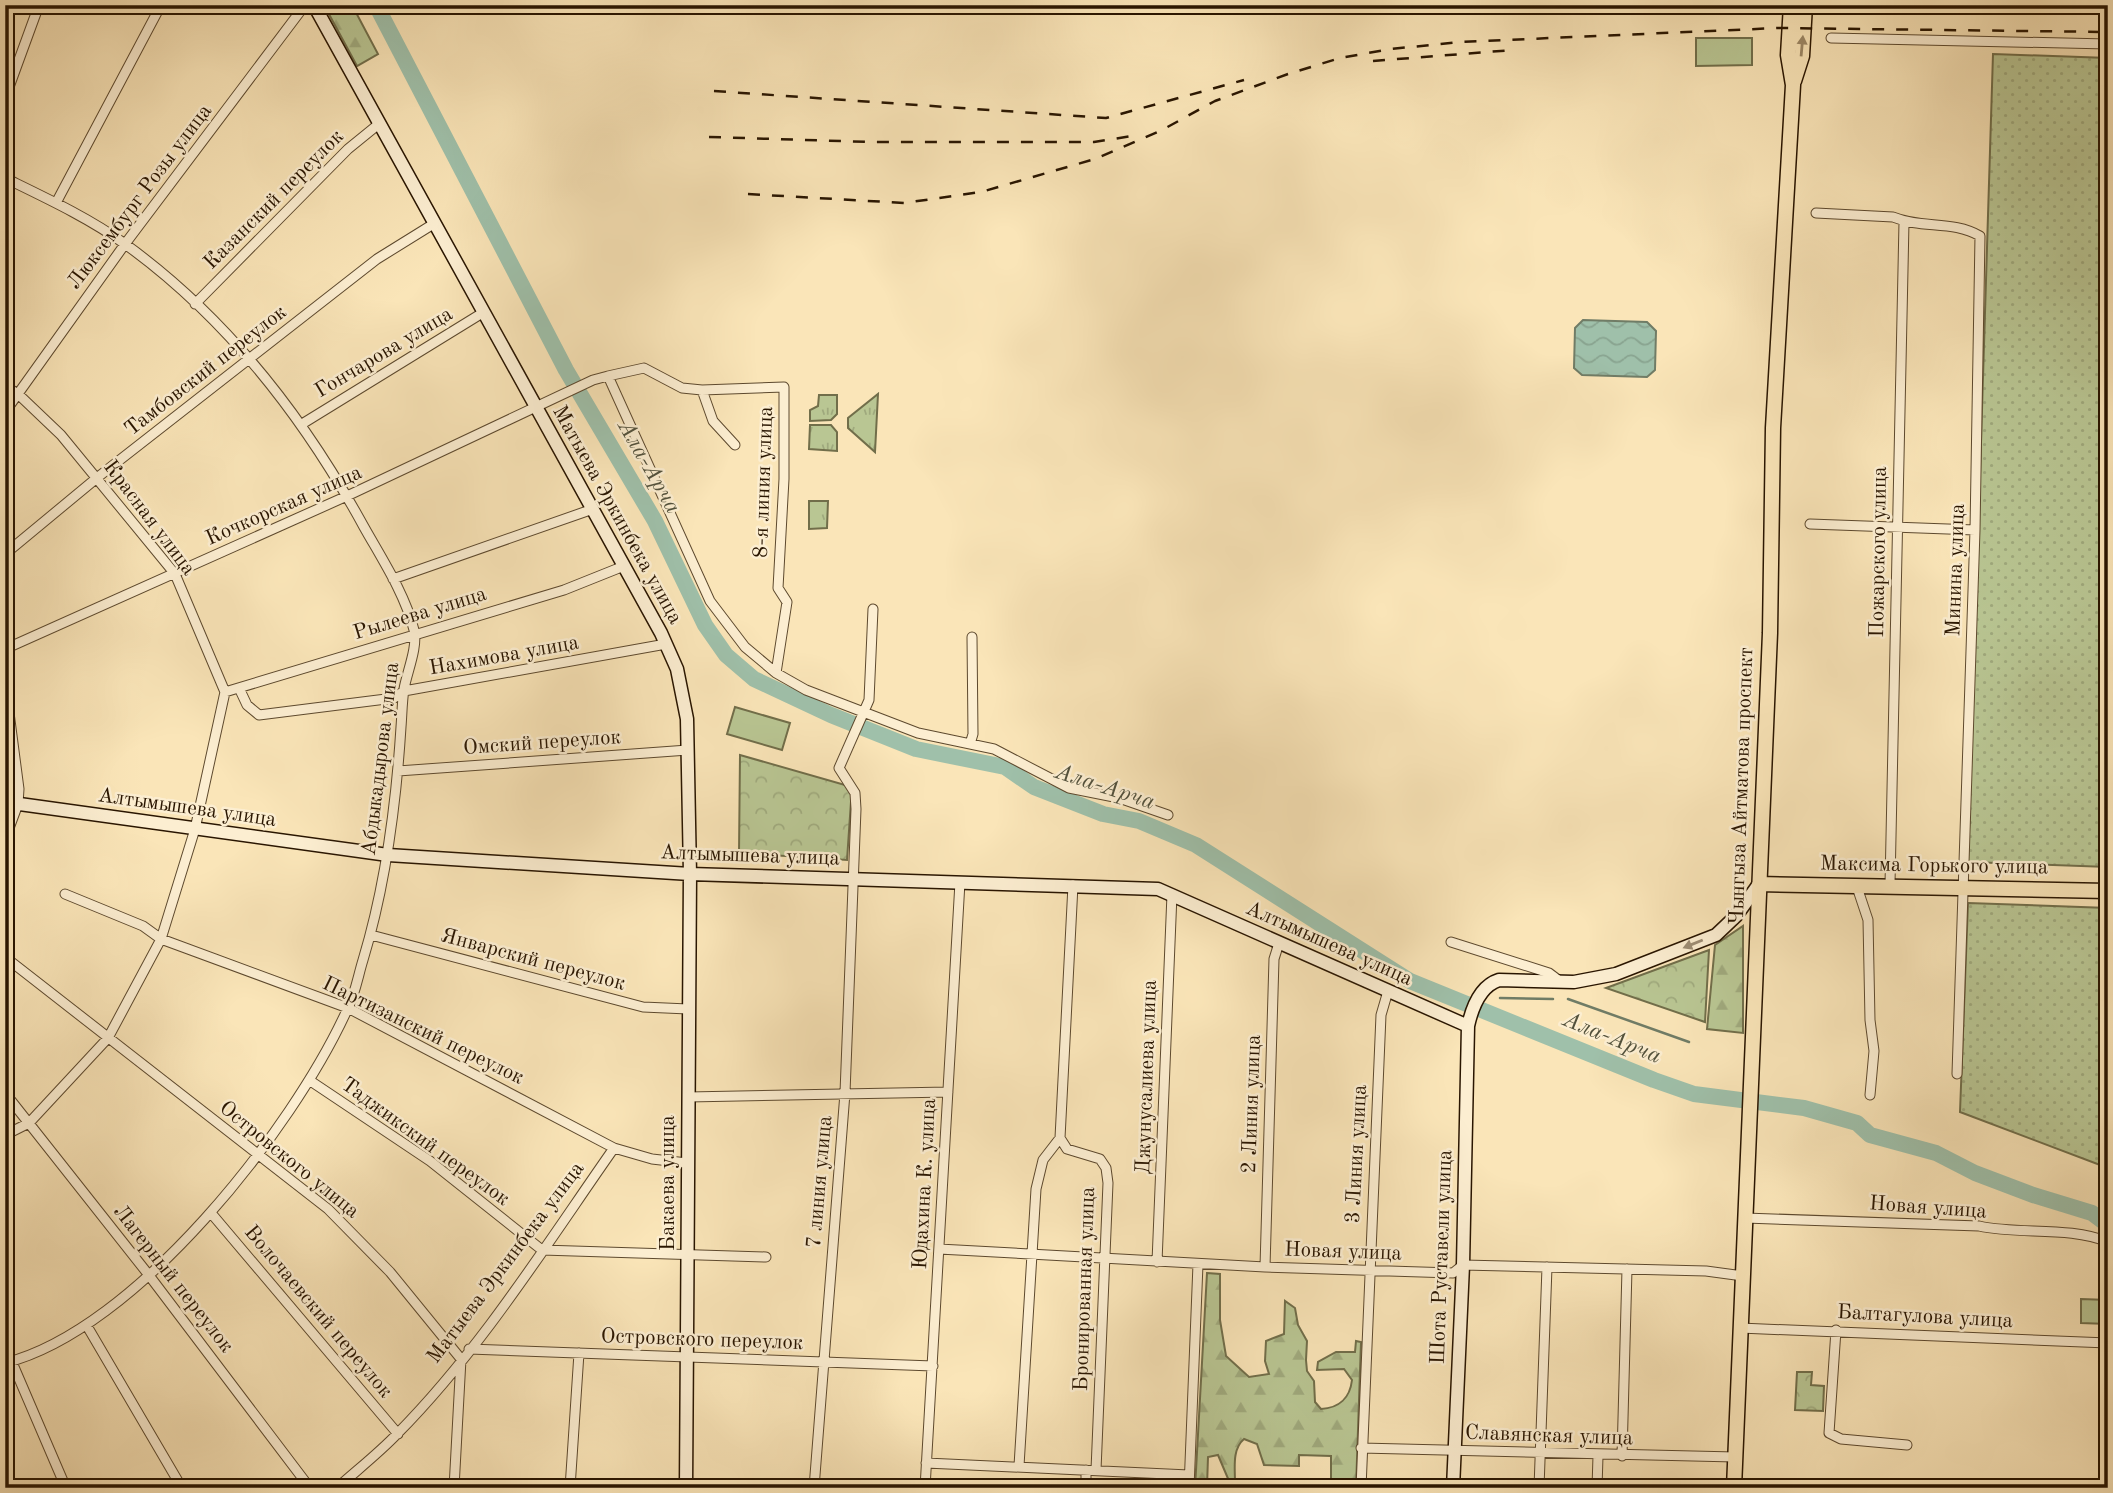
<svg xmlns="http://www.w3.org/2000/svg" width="2113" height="1493" font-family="'Old Standard TT',serif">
	<defs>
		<pattern id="grass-tufts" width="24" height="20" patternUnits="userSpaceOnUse" patternTransform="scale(1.75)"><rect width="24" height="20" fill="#b9c693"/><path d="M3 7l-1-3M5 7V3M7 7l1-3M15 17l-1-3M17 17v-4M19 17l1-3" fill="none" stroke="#9fa97d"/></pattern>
		<pattern id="forest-firs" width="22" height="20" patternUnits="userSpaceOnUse" patternTransform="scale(1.75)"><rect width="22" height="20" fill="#b9c693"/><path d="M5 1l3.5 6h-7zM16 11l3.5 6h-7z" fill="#9fa97d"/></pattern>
		<pattern id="park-crowns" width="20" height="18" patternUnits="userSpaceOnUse" patternTransform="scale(1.75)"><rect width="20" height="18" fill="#b9c693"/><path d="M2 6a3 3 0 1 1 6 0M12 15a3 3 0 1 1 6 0" fill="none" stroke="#9fa97d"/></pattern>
		<pattern id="garden-dots" width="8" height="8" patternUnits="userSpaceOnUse" patternTransform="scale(1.75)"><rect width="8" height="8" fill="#b9c693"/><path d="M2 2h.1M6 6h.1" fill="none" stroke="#9fa97d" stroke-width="1.8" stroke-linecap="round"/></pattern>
		<pattern id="water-waves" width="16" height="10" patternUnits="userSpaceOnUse" patternTransform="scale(1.75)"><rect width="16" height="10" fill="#9fc0aa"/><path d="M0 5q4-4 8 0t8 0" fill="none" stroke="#89a490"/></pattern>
	</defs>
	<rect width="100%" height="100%" fill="#fae5b8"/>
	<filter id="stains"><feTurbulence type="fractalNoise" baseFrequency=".00286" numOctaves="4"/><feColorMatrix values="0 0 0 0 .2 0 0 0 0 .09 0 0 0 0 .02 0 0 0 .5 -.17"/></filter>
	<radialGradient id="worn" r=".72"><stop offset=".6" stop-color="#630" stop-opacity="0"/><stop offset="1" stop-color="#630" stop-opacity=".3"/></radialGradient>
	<path fill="url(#grass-tufts)" stroke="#716e4a" stroke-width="2" d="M878,394l-3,58 -27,-24v-10z
		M819,395h18v19l-6,6 -21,1v-11l8,-4z
		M810,425h21l6,7v19l-28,-2z
		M809,501h19l-1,27 -18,1z"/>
	<path fill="url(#forest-firs)" stroke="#716e4a" stroke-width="2" d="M324,5h28l26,49 -21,12z
		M1743,926v107l-36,-4 8,-84z
		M1207,1273l13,1v46l6,36 23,21 20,-3 -4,-13 1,-20 18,-7 1,-33 10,7 3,17 9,16 -1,19 1,11 7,10 1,21 6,7c18,-1 29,-11 31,-29l-8,-11 -27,1 1,-8 18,-10h19l1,-11 5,1 -5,146h-25v-32l-32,-1v11l-35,-1 -7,-21 -13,-5c-12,10 -9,29 -9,43l21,2v4h-24l-14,-33 -10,2 -1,30 3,1h-15z"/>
	<path fill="url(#park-crowns)" stroke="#716e4a" stroke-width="2" d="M740,755l112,32 -5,73 -108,-7z
		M1709,950l-4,72 -99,-34z
		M1797,1372h15l-1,13 13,1 -1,25 -28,-1z"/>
	<path fill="url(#garden-dots)" stroke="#716e4a" stroke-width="2" d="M1993,54l115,4v809l-140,-5z
		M1968,903l140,5v260l-148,-56z"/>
	<path fill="#b9c693" stroke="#716e4a" stroke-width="2" d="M1696,38h56v27l-56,1z
		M735,707l55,16 -8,27 -55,-16z
		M2081,1299l27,1v24l-27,-1z"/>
	<path fill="url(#water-waves)" stroke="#707c66" stroke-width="2" d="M1583,320l64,2 9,9 -1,39 -8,7 -65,-2 -8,-7 1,-40z"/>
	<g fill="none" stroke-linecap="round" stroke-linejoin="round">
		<path stroke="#707c66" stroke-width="2.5" d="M1500,998l53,1
			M1568,999l121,43"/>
		<path stroke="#9fc0aa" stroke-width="16" d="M376,5l190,365 89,151 50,104 21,30 28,24 77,36 85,34 89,18 29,20 69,27 36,7 57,24 214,136 244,99 40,14 110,14 53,15 13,12 66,18 39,20 58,22 59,18 16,12"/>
		<g stroke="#5d492e" stroke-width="11">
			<path id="street" d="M415,5v1
				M1831,38l277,6
				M5,98l34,-93
				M5,178c41,20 84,40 120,66 101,73 180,175 239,283 18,32 41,67 50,103 4,17 -7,42 -10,59 -2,13 -2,26 -3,38 -5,79 -15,157 -38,233 -5,16 -8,35 -16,50 -54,119 -211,320 -342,353
				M56,203l105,-198
				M1816,213l77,4c29,12 60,3 87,19l-5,294 -18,544
				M195,304l153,-155 32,-26
				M608,376l36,-8 38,20 20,2 82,-3v92l-6,109 9,14 -11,71
				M5,386l13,8 43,41 114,139 50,118 -30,137 -34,110 -53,99 -79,85 -24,12
				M702,390l11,31 22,24
				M5,412l120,-168 180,-239
				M302,424l182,-112
				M1810,524l165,6
				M5,554l93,-77 279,-218 58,-36
				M393,579l200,-70
				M5,649l342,-153 246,-116 15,-4 102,225 35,46 31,26 30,17 112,43 76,16 75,39 50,10 49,17
				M5,682l14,107 -1,15 -13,35
				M239,688l8,17 12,10 135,-17 10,-7 262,-47
				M225,692l339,-102 60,-24
				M970,744l3,-10 -1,-97
				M398,771l290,-21
				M1856,884l12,36 2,100 4,31 -4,44
				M1890,884l14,-662
				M1073,885l-13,253 7,11 33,10 6,9 2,15 -12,287
				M65,894l78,32 18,13 187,69 266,140 38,11 35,4
				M371,935l272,72 45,2
				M1451,942l98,31 12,9
				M5,957l323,252 62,63 71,87 -7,129
				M309,1080l121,81 112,89 224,7
				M5,1093l143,181 162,214
				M688,1097l260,-5
				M211,1213l187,221
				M1745,1218l234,8c41,9 90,0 129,16
				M939,1249l326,18 188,6 10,-8 243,6 37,5
				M1157,1262l15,-368
				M1265,1267l9,-308 5,-16
				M87,1326l95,162
				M1740,1328l368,15
				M1836,1330l-7,103 12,6 66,6
				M5,1346l61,142
				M469,1349l464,17
				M1361,1448l374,9
				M1622,1456l5,-187
				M926,1463l263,12
				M1019,1466l17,-277 7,-29 17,-22
				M337,1488c20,-18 42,-35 60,-54 84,-85 149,-189 217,-286
				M570,1488l9,-135
				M814,1488l31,-395 11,-284 -1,-16 -16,-25 30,-68 4,-91
				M925,1488l35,-606
				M1086,1488v-18
				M1189,1488l9,-224
				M1361,1488l20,-473 7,-24
				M1539,1488l8,-221
				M1597,1488l1,-32"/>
		</g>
		<g stroke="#291500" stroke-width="15">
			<path id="secondary" d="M314,5l347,628 16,36 10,50 3,155 -4,614
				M5,802l383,53 302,19 468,15 310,137
				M1453,1488l10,-223 5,-239c4,-18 12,-40 31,-46l75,2 42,-8 100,-39 20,-19 23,-32"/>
		</g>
		<g stroke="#291500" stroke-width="17">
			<path id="primary" d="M1794,81l8,-25 3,-51
				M1759,884l349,7
				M1734,1488l36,-855 3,-205 20,-343 -5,-30 3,-50"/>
		</g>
		<use href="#street" stroke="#fceed1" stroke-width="9"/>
		<use href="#secondary" stroke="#fceed1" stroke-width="12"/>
		<use href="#primary" stroke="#fae5b8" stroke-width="14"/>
		<path stroke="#291500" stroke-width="2.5" stroke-dasharray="12 12" stroke-linecap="butt" d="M1373,61l140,-11
			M714,91l392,27 138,-38
			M709,137l163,5h222l38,-6
			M748,194l156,9 77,-11 114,-33 67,-29 53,-29 73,-27 52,-16 51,-9 69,-7 318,-14 330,4"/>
	</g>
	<defs><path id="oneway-solid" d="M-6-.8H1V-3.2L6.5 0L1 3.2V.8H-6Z" transform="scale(1.75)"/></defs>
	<use fill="#9c8765" href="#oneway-solid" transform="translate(1802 46) rotate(-85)"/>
	<use fill="#9d8c73" href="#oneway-solid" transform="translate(1693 944) rotate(158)"/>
	<g text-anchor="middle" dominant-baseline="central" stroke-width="5" stroke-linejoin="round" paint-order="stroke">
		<g font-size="21" fill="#291500" stroke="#fceed1">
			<text transform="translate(140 197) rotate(-53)">Люксембург Розы улица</text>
			<text transform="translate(274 200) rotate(-45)">Казанский переулок</text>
			<text transform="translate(384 353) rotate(-31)">Гончарова улица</text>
			<text transform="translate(206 371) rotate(-38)">Тамбовский переулок</text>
			<text transform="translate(764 482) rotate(-88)">8-я линия улица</text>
			<text transform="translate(284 506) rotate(-24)">Кочкорская улица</text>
			<text transform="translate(617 515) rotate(61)">Матыева Эркинбека улица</text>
			<text transform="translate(149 518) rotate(53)">Красная улица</text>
			<text transform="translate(1879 552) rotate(-89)">Пожарского улица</text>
			<text transform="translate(1956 570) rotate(-88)">Минина улица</text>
			<text transform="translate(420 614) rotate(-17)">Рылеева улица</text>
			<text transform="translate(504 656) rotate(-10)">Нахимова улица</text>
			<text transform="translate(542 743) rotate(-4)">Омский переулок</text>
			<text transform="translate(381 759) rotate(-83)">Абдыкадырова улица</text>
			<text transform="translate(1742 786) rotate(-88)">Чынгыза Айтматова проспект</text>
			<text transform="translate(187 808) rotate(8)">Алтымышева улица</text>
			<text transform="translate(750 856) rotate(2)">Алтымышева улица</text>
			<text transform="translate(1934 866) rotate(1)">Максима Горького улица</text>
			<text transform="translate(1329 944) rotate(24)">Алтымышева улица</text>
			<text transform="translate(533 960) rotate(15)">Январский переулок</text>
			<text transform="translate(423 1031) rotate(26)">Партизанский переулок</text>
			<text transform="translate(1147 1077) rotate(-88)">Джунусалиева улица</text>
			<text transform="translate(1252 1104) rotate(-88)">2 Линия улица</text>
			<text transform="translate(425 1142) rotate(36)">Таджикский переулок</text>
			<text transform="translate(1357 1154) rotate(-87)">3 Линия улица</text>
			<text transform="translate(289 1160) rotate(39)">Островского улица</text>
			<text transform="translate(820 1182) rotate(-85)">7 линия улица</text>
			<text transform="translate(668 1183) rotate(-90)">Бакаева улица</text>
			<text transform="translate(925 1184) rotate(-87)">Юдахина К. улица</text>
			<text transform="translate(1928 1208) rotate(4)">Новая улица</text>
			<text transform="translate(1343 1252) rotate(2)">Новая улица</text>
			<text transform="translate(1442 1257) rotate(-88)">Шота Руставели улица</text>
			<text transform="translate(506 1263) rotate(-53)">Матыева Эркинбека улица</text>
			<text transform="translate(173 1279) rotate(52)">Лагерный переулок</text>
			<text transform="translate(1085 1289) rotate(-88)">Бронированная улица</text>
			<text transform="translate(318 1312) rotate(50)">Волочаевский переулок</text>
			<text transform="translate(1925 1317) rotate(3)">Балтагулова улица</text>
			<text transform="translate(702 1340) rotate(2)">Островского переулок</text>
			<text transform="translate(1549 1436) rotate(2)">Славянская улица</text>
		</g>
		<g font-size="23" font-style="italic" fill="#52513c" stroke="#fceed1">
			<text transform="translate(649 467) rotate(60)">Ала-Арча</text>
			<text transform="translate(1105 787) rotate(18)">Ала-Арча</text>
			<text transform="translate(1612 1038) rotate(22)">Ала-Арча</text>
		</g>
	</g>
	<rect width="2113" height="1493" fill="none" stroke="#fae5b8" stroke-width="28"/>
	<rect x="7" y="7" width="2099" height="1479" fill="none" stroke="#291500" stroke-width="3.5"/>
	<rect x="14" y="14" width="2085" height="1465" fill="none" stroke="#291500" stroke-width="2"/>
	<rect width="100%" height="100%" filter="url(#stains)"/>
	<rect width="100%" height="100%" fill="url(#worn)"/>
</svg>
